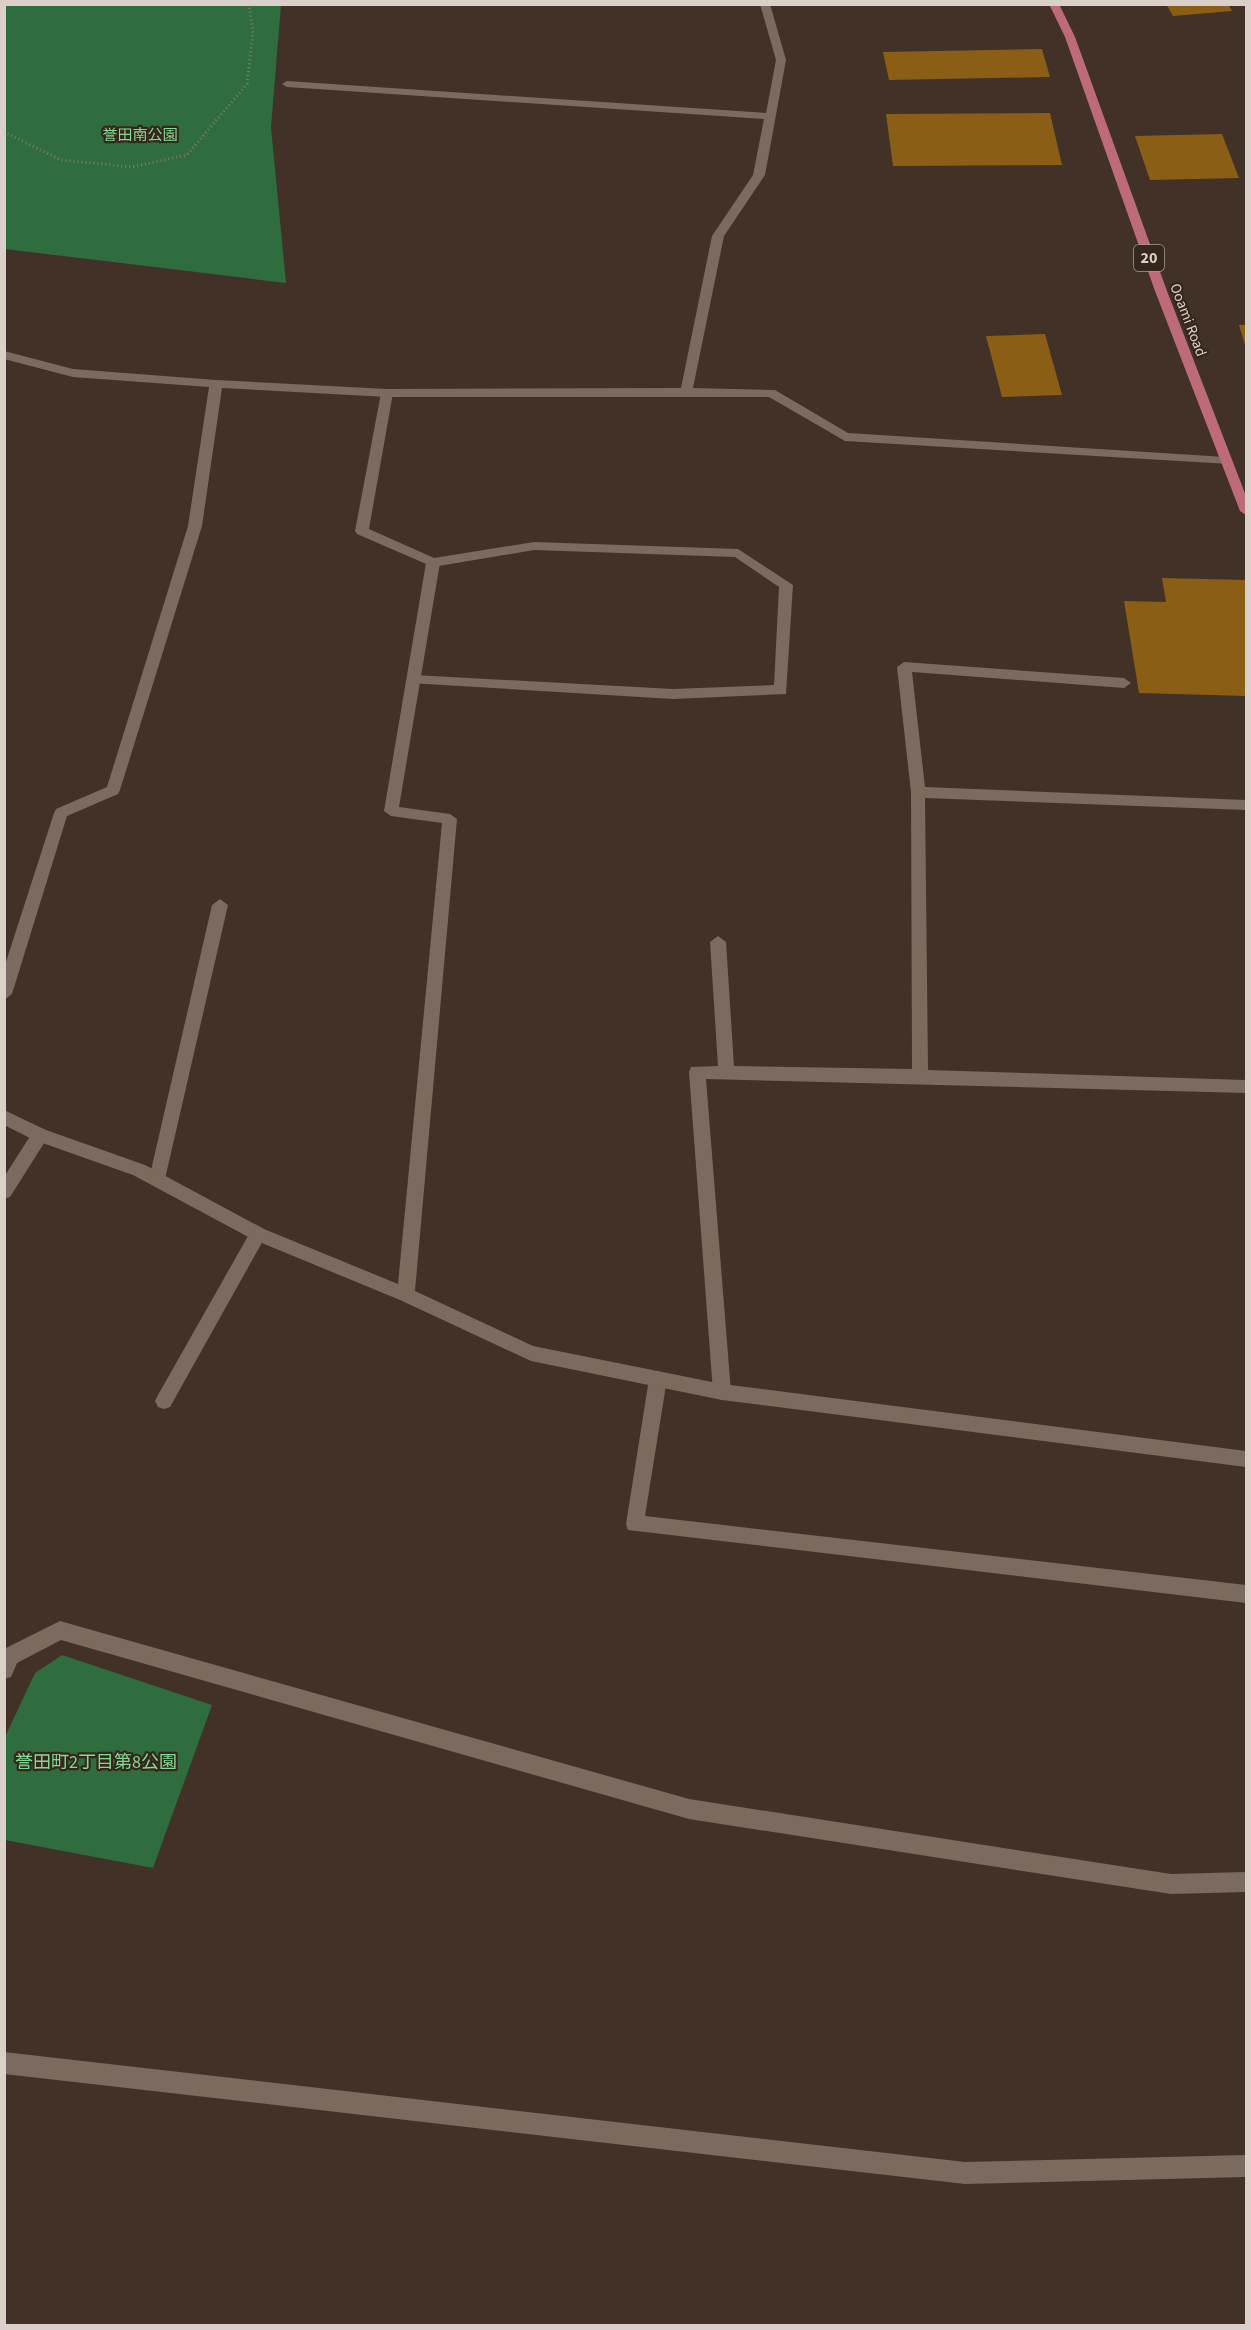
<svg xmlns="http://www.w3.org/2000/svg" width="1251" height="2330" font-family="'Source Sans 3','Noto Sans JP',sans-serif">
	<rect width="100%" height="100%" fill="#413127"/>
	<path fill="#2f6c3e" d="M5,4l276,1 -10,122 15,156 -281,-34z
		M62,1655l150,50 -59,163 -148,-28v-103l30,-64z"/>
	<path fill="#8a5f15" d="M1166,4h62l4,7 -59,5z
		M1042,49l8,28 -161,3 -6,-28z
		M1050,113l12,52 -169,1 -7,-52z
		M1222,134l17,44 -89,2 -15,-44z
		M1239,325h7v23z
		M1045,334l17,61 -60,2 -16,-61z
		M1162,578l84,2v116l-107,-3 -15,-92 42,1z"/>
	<g fill="none" stroke-linecap="round" stroke-linejoin="round">
		<path stroke="#85786f" stroke-width="3" stroke-dasharray="1 3" stroke-linecap="butt" d="M4,132l57,28 71,7 55,-12 60,-71 6,-51 -4,-29"/>
		<path fill="#7b6a5e" fill-rule="evenodd" d="M387,389l6,4 -24,136 65,29 100,-16 204,7 55,36 -7,109 -113,5 -264,-16v-6l5,-2 259,14 101,-4 5,-98 -44,-30 -201,-7 -101,17 -76,-33 -2,-3 26,-138z
			M904,662l220,16 7,5 -7,5 -212,-16 13,115 321,13v10l-321,-12 3,272 318,10v13l-540,-14 25,313 -3,6 -6,2 -6,-2 -3,-6 -24,-320 2,-5 27,-1 -8,-124 8,-6 8,6 8,124 178,3 -1,-277 -14,-125z
			M220,899l8,6 -63,274 -2,5 -6,2 -6,-2 -2,-5 63,-274z
			M40,1128l6,2 2,5 -2,5 -36,57 -6,2v-22l30,-47z
			M258,1227l6,2 2,5 -2,5 -94,168 -6,2 -6,-2 -3,-6 3,-6 94,-166z
			M658,1371l6,2 3,6 -22,137 601,69v18l-618,-73 -2,-6 23,-145 3,-6z"/>
		<path fill="#7b6a5e" fill-rule="evenodd" d="M760,4h10l16,56 -21,115 -41,61 -31,152 82,2 73,43 377,24 6,4 -2,3 -384,-23 -76,-44h-382l-165,-9 -20,138 -82,264 -2,4 -51,22 -55,178 -8,6v-32l50,-155 2,-4 51,-22 81,-261 21,-139 -136,-10 -69,-18v-8l69,18 143,11 171,9 294,-1 31,-152 41,-61 11,-56 -477,-32 -5,-3 5,-3 479,32 10,-53z
			M433,559l7,4 -41,244 51,7 7,5 -42,472 118,55 189,38 524,67v16l-524,-67 -191,-39 -131,-61 -148,-61 -119,-64 -99,-35 -30,-15v-15l42,20 99,35 119,64 134,55 44,-461 -51,-7 -7,-5 42,-248z
			M60,1621l629,178 482,75 75,-2v20l-75,2 -482,-75 -628,-179 -44,23 -6,14 -7,2v-30z
			M4,2052l961,110 281,-7v22l-281,7 -961,-110z"/>
		<path fill="#bd6b78" fill-rule="evenodd" d="M1049,4h10l16,33 92,254 79,205v19l-6,-4 -85,-220 -90,-254z"/>
	</g>
	<g text-anchor="middle" dominant-baseline="central" stroke-width="4.5" stroke-linejoin="round" paint-order="stroke">
		<g font-size="15" fill="#81da93" stroke="#36271d">
			<text x="140" y="135">誉田南公園</text>
		</g>
		<g font-size="15" fill="#dad0c9" stroke="#36271d">
			<text transform="translate(1188 320) rotate(69)">Ooami Road</text>
		</g>
		<rect fill="#36271d" stroke="#a99d95" stroke-width="1.5" x="1134" y="245" width="30" height="26" rx="4.5"/>
		<g font-size="16" font-weight="bold" fill="#dad0c9">
			<text x="1149" y="258">20</text>
		</g>
		<g font-size="18" fill="#81da93" stroke="#36271d">
			<text x="96" y="1762">誉田町2丁目第8公園</text>
		</g>
	</g>
	<rect width="1251" height="2330" fill="none" stroke="#dad0c9" stroke-width="12"/>
</svg>
